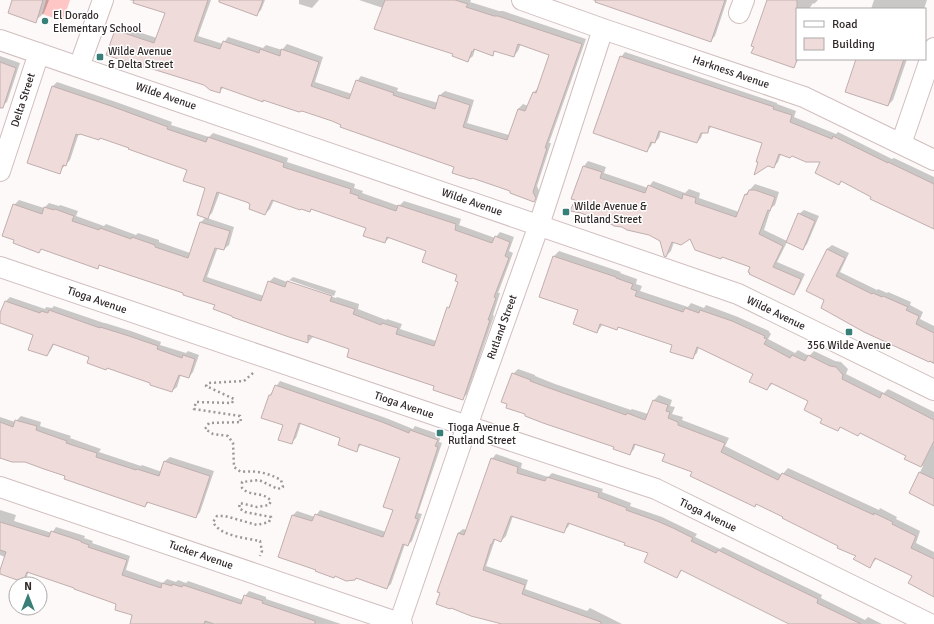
<svg xmlns="http://www.w3.org/2000/svg" width="934" height="624" font-family="Signika,sans-serif">
	<rect width="100%" height="100%" fill="#fdf9f9"/>
	<path fill="#fec6c4" d="M46,0h24l-7,21 -21,-7z"/>
	<path fill="#0003" fill-rule="evenodd" d="M13,0h36l-5,13 -9,8z
		M129,0h82l-13,36 25,8 5,-7 35,11 3,-3 16,5 5,-6 36,13 -8,25 37,12 5,-13 4,-5 37,12 -1,3 41,12 2,-8 5,-4 29,9 -7,23 42,12 9,-26 5,-5 5,2 5,-13 6,-6 11,-33 -29,-10 -3,7 -4,5 -18,-6 -4,4 -17,-5 -2,7 -5,4 -14,-6 -71,-46 -24,-8h112l-1,2 29,9h4l83,28 -37,104h2l-14,43 3,7 -1,4 -5,4 -79,-35 -113,-42 -40,-14 -78,-23 -5,5 -103,-62 4,-4 37,12 9,-26z
		M239,0h26l-4,10 -4,4z
		M299,0h20l-7,8 -13,-4z
		M592,0h135l-12,36 -5,5z
		M774,0h44l-4,4 -1,-1 -4,6h-12v50h2l-6,8z
		M874,0h53l-3,9h-53z
		M625,52l152,51v1l19,7 -2,6 42,17 2,-2 54,27 2,-1 40,19v51l-92,-47 -3,3 -17,-23 -41,-7 -3,8 -4,5 -11,-24 -51,-17 -5,6h-4l-2,6 -4,4 -36,-11 -2,7 -4,4h-2l-2,4 -4,5 -26,-94z
		M0,56l20,7 -13,39 -5,4 -2,-1z
		M857,59h50l-14,41 -5,5z
		M57,82l59,20 56,20 -1,3 38,12 4,-4 75,25 -1,4 68,22 -1,4 9,3 -1,2 37,13 5,-5 57,18 -2,6 36,13 5,-6 14,5 -5,14 4,2 -15,40h2l-7,22 1,1 -27,78 -5,5 -112,-51 -37,-13v2l-5,5 -124,-49 -84,-28 -3,3 -55,-19 -3,2 -25,-46 5,-5 25,8 5,-5 10,3 1,-1 18,6 -2,5 28,10 2,-2 30,11 2,-2 21,7v2l31,11 11,-31 5,-5v-29l-18,-19 -87,-32 -2,2 -20,-6 -9,27 -11,12 -6,-86zM220,192l30,10 15,12 5,-5 4,-9 36,11 2,-2 55,18 18,15 5,-5 37,13 31,24 1,7 -7,23 -4,4 -12,33 -36,-12 2,-5 -15,-5 -1,1 -28,-11 1,-5 -22,-7 -1,1 -47,-15v-3l45,16 2,-5 -43,-14 -6,5 -13,-5 -5,5 -5,14 -57,-19 11,-30 6,2 5,-4 5,-18 -27,-9 5,-5z
		M588,161l18,6 -2,6 44,15 5,-7 32,12 4,-4 11,4 -1,5 40,14 6,-17 10,-11 24,8 -4,13 -4,3 -7,22 23,11 12,-27 5,-4 15,6 -12,28 -4,5 -16,-7 -10,20 28,12 -7,15 -5,5 -41,-27 -29,-11 -2,2 -31,-20 -16,4 -3,9 -5,5 -5,-16 -88,-42 11,-32z
		M832,245l17,8 -9,19 37,18 1,-1 9,4 1,-1 23,10 -1,3 13,7 -3,7 14,7v38l-41,-21 -67,-43 -19,-9 20,-42z
		M559,251l62,21 -1,1 17,6 -1,5 6,2 -2,5 48,16 3,-4 13,5 2,-3 32,12 31,14v1l2,2 -3,5 27,14 3,-3 11,6 5,-5 21,10 6,1 7,7 -2,5 38,19 4,-4 46,23v93l-24,-12 13,-27 -17,-8 1,-3 -46,-22 -3,2 -17,-8 -3,3 -14,-11 -15,-19 -36,-17 -6,6 -12,-15 -56,-27 -2,6 -5,5 -19,-13 -53,-19 -3,3 -14,-5 -6,8 -18,-23 -25,-53z
		M10,297l35,12 1,-2 6,1 2,-2 50,17h1l26,8 30,11 -1,3 26,8 2,-2 11,4 -6,17 -4,5 -8,-3 -4,13 -5,4 -21,-9 -43,-15 -18,-10 -36,-13 -3,6 -4,5 -13,-20 -34,-13v-6l6,-15z
		M518,369l17,6v1l20,8 76,26 1,-1 16,5 6,-14 5,-5 13,5 -2,6 5,1 -3,7 11,3 -1,3 47,18 -4,8 57,29 6,-7 91,42 1,-2 17,9 -1,2 24,12 -4,12 18,9v43l-21,-20 -36,-17 -7,8 -13,-10 -18,-10 -55,-30 -27,-12 -2,2 -89,-52 -30,-11 -2,6 -4,5 -15,-7 -102,-73z
		M280,381l106,37 27,11 2,-3 26,9 -2,7 3,1 -24,70 4,1 -10,27 -4,4 -3,-1 -14,40 -4,4 -31,-11 -20,-2 -2,2 -17,-8 -38,-13 14,-41 4,-4 18,6 5,-7 66,22 8,-23 7,-52 -39,-13 -6,6 -15,-13 -40,-14 -5,15 -5,5 -7,-18 -14,-30z
		M21,416l20,6 -1,4 31,10 -1,2 31,11 -2,3 42,14 1,-1 20,7 3,-11 5,-4 44,14 -14,41 -4,5 -47,-15 -4,4 -79,-31 -41,-14 -25,-4v-40l15,5z
		M496,454l26,9 -1,5 27,9 4,-4 51,16 -1,3 29,11 -1,3 32,11 35,17 -2,3 25,12 3,-2 99,48 -1,3 44,22 3,-3 14,7h-90l-110,-54 -5,7 -27,-24 -24,-11 -56,-19 -2,4 -5,4 -50,-15 -7,20 -5,5 -5,-2 -1,1 -9,26 42,14 -3,9 62,22 3,-3 32,16h-115l-49,-91 5,-4 4,1 25,-71z
		M0,510l16,5 -2,6 38,12 4,-6 29,9 -1,2 9,3 -1,2 38,13 -4,14 37,13 4,-4 9,3 2,-2 8,3 2,-2 55,19 2,-4 4,-5 17,6v2l75,25h-210l3,-9 -16,-12 -42,-16 -47,-16 -2,5 -4,5 -23,-8 5,-16 -5,-2z"/>
	<path fill="#eedbda" stroke="#c1afae" d="M12,0h31l-7,23 -28,-10z
		M134,0h74l-14,41 26,8 3,-8 36,12 1,-4 20,7 1,-7 38,13 -8,24 38,13 7,-19 38,13 -1,2 42,14 4,-14 31,10 -7,22 44,13 11,-31 7,2 8,-19 3,1 13,-38 -31,-11 -4,13 -20,-6 -1,5 -19,-7 -1,3 -1,-1 -4,11 -16,-6 1,-2 -79,-25 11,-29h70l13,4 -2,3 28,9h4l84,28 -37,104h2l-14,44 3,6 -2,4 -24,-9v-2l-38,-13 -1,1 -19,-6 2,-6 -114,-40 1,-2 -9,-4 -30,-10 -3,1 -36,-12v2l-42,-15 -1,6 -10,-3 -6,-5 -58,-18v1l-40,-13 9,-25 39,13 11,-30 -32,-10z
		M219,0h44l-6,16 -38,-14z
		M596,0h129l-14,42 -116,-40z
		M767,0h30v60l-3,8 -43,-15 3,-6 -3,-1z
		M620,56l154,51 -1,2 19,6 -2,7 42,17 1,-3 55,27v-1l46,22v45l-64,-30 1,-2 -30,-16 -2,4 -24,-12 5,-11h-14l-14,-6 -2,2 -11,-4 -5,14 -6,-2 -14,9 4,-13h-2l6,-19 -53,-17 -1,7h-7l-4,10 -38,-12 -4,12 -4,-1 -4,10 -54,-19z
		M856,59h48l-16,47 -43,-14z
		M0,62l16,6 -13,40h-3z
		M52,86l59,20 57,21 -1,2 39,13 2,-5 76,26 -1,4 68,22 -1,4 9,3 -1,2 38,13 2,-6 58,19 -1,6 37,13 3,-7 15,6 -5,14 4,2 -15,39 2,1 -8,22h2l-27,80 -30,-10 1,-4 -87,-29 2,-8 -41,-14v8l-19,-6 -57,-20v-1l-19,-7 2,-4 -32,-10v-2l-84,-28 -1,4 -57,-20 -2,4 -26,-10 1,-3 -12,-4 11,-32 29,10 2,-7 10,3 1,-1 19,7 -2,5 27,9 1,-2 31,11 1,-2 23,8v2l33,11 12,-36 30,9 -6,19 -9,-2 -12,33 58,20 7,-20 17,6 2,-6 45,15 -2,5 25,8 -2,5 28,11 1,-2 16,5 -2,6 38,12 13,-39 2,1 9,-26 -3,-1 2,-6 -35,-13 4,-11 -39,-14 -2,6 -22,-7 3,-8 -55,-19 -1,3 -9,-3 -1,1 -28,-10 -7,15 -16,-6 1,-5h-1v-1l-32,-11 -9,27 -11,-4 8,-27 -22,-7 4,-11 -59,-21 1,-1 -29,-10 -1,2 -19,-6 -1,1 -3,-1 -10,32 -3,-1 -3,9 -33,-11z
		M583,166l19,6 -2,6 45,15 3,-8 34,14 1,-5 13,4 -1,5 41,14 9,-23 2,1 2,-5h6l20,7 -5,14 -2,-1 -9,24 24,12 -10,21 28,12 -7,16 -45,-21 1,-1 -2,-1 2,-5 -28,-10 -1,2 -26,-9 -5,-11 -9,6 -9,-3 -6,15 -2,-1 -4,-15 -11,-6 -22,-5 -5,-3 -8,-1 -12,-7 -4,1 -17,-7 -11,-2 5,-11 -4,-1z
		M798,213l17,8 -12,29 -17,-8z
		M827,249l18,9 -9,18 36,18 1,-1 9,4 1,-1 25,11 -2,3 13,6 -3,8 18,9v30l-4,-2 -1,1 -65,-30 -43,-24 3,-8 -18,-9z
		M553,256l63,21v1l17,6 -2,5 6,2 -2,5 48,16 2,-4 14,5 1,-3 32,11 33,15 -1,2 3,1 -3,5 26,14 2,-3 13,6 3,-6 22,11 6,1 7,8 -1,4 38,19 2,-5 52,27v21l-13,26 -17,-8 2,-3 -46,-23 -2,3 -18,-9 -2,4 -18,-8 2,-4 -18,-9 4,-9 -37,-18 -4,7 -18,-8 4,-8 -56,-27 -4,12 -23,-7 2,-7 -54,-18 -1,3 -17,-6 -3,9 -24,-9 5,-14 -39,-13z
		M5,301l35,12 1,-2 7,2 1,-3 51,18v-1l26,8 32,11 -1,3 25,9 1,-3 12,4 -6,19 -10,-3 -7,17 -22,-7v-2l-43,-15 -1,2 -19,-7 2,-6 -36,-13 -6,12 -19,-6 5,-15 -33,-12v-10z
		M512,373l19,7 -1,1 19,7 77,27 1,-2 18,7 8,-20 15,5 -2,6 4,1 -2,6 10,4v3l47,18 -4,9 14,7 43,21 4,-7 92,42v-2l19,9 -1,2 24,12 -5,12 23,11v38l-26,-14 4,-7 -37,-18 -5,10 -17,-9 3,-3 -19,-8 1,-2 -56,-28 1,-1 -27,-13 -1,3 -65,-31 2,-4 -30,-11 3,-7 -31,-10 -4,11 -17,-6 1,-2 -71,-24 -18,-7v-2l-19,-6 1,-4 -6,-2z
		M275,385l107,37 27,11 1,-3 28,10 -3,6 3,1 -23,71 3,1 -10,27 -5,-2 -16,45 -31,-11 -1,2 -9,1 -11,-5 -1,2 -19,-7 1,-1 -38,-13 14,-42 20,6 3,-7 68,23 10,-27 -10,-3 17,-49 -41,-14 -2,8 -19,-7 2,-7 -41,-15 -7,21 -14,-4 5,-15 -22,-7 8,-23h2z
		M15,420l22,6 -1,4 31,11 -1,2 31,10 -1,4 40,13 1,-1 22,7 5,-15 46,15 -14,42 -49,-16 -2,5 -81,-28 1,-3 -21,-7 -19,-7h-13l-12,-4v-36l13,5z
		M491,458l27,9 -1,6 28,8 2,-4 52,16 -1,4 29,11 -1,2 31,11 16,7 20,10 -2,3 25,12 2,-3 46,23 54,26 -1,4 44,21h-72l-108,-54 -4,8 -33,-16 4,-9 -24,-8 1,-2 -57,-20 -4,10 -53,-17 -10,26 -7,-3 -2,5h-1l-8,26 42,15 -3,9 79,28v2h-99l-31,-8 -20,-8 -1,1 -14,-5 4,-11 -3,-1 21,-59 6,2z
		M919,472l15,7v27l-25,-13z
		M0,522l49,15 2,-6 30,10v1l8,3 -1,2 39,13 -5,15 39,13 1,-5 10,3v-2l10,3 1,-2 58,19 3,-9 19,6 -1,2 53,18v3h-101l-9,-3 -1,3h-74l2,-9 -17,-5 1,-6 -42,-15v-1l-47,-16 -4,10 -23,-8v-4l6,-18 -6,-2z"/>
	<g fill="none" stroke-linecap="round" stroke-linejoin="round">
		<g stroke="#d1bfbe" stroke-width="22">
			<path id="minor" d="M522,0l81,29 201,68 130,63
				M739,13l5,-13
				M0,40l738,254 196,96
				M79,67l24,-67
				M901,144l33,-96
				M0,171l39,-118
				M0,267l467,159 189,63 274,135
				M0,487l402,137
				M399,624l68,-198 72,-201 64,-196"/>
		</g>
		<path stroke="#9d9797" stroke-width="2.5" stroke-dasharray="2 3" stroke-linecap="butt" d="M253,373l-9,8 -36,2 -2,3 28,13 -2,4 -36,-1 -2,7 46,7 1,6 -32,1 -4,6 8,5 15,2 5,7 1,24 7,5c15,-2 27,1 40,8l2,7 -5,2 -19,-9 -17,2v6c8,9 21,3 29,13l-2,4 -12,2 -17,-4 -1,5 6,4 26,5 -2,5 -12,3 -32,-9h-8l-4,6c7,14 32,16 47,19l2,10 -2,5"/>
		<use href="#minor" stroke="#fff" stroke-width="20"/>
	</g>
	<g fill="#387f78" stroke="#fff" stroke-width="1.5">
		<circle cx="45" cy="21" r="4"/>
		<rect x="96" y="53" width="8" height="8" rx="2"/>
		<rect x="562" y="208" width="8" height="8" rx="2"/>
		<rect x="845" y="328" width="8" height="8" rx="2"/>
		<rect x="436" y="429" width="8" height="8" rx="2"/>
	</g>
	<g text-anchor="middle" dominant-baseline="central" stroke-width="3" stroke-linejoin="round" paint-order="stroke">
		<g font-size="11" fill="#312a29" stroke="#fff" text-anchor="start">
			<text x="53" y="15">El Dorado<tspan x="53" dy="13">Elementary School</tspan></text>
			<text x="108" y="51">Wilde Avenue<tspan x="108" dy="13">&amp; Delta Street</tspan></text>
			<text x="574" y="206">Wilde Avenue &amp;<tspan x="574" dy="13">Rutland Street</tspan></text>
			<text x="849" y="345" text-anchor="middle">356 Wilde Avenue</text>
			<text x="448" y="427">Tioga Avenue &amp;<tspan x="448" dy="13">Rutland Street</tspan></text>
		</g>
		<g font-size="11" fill="#312a29" stroke="#fff">
			<text transform="translate(731 72) rotate(19)">Harkness Avenue</text>
			<text transform="translate(166 96) rotate(19)">Wilde Avenue</text>
			<text transform="translate(23 100) rotate(-72)">Delta Street</text>
			<text transform="translate(472 202) rotate(19)">Wilde Avenue</text>
			<text transform="translate(97 300) rotate(19)">Tioga Avenue</text>
			<text transform="translate(776 313) rotate(26)">Wilde Avenue</text>
			<text transform="translate(502 327) rotate(-70)">Rutland Street</text>
			<text transform="translate(404 405) rotate(19)">Tioga Avenue</text>
			<text transform="translate(708 515) rotate(26)">Tioga Avenue</text>
			<text transform="translate(201 555) rotate(19)">Tucker Avenue</text>
		</g>
	</g>
	<rect x="796" y="8" width="130" height="52" fill="#ffffff" stroke="#adaaa9"/>
	<rect x="804" y="21" width="20" height="6" fill="#ffffff" stroke="#adaaa9"/>
	<text x="832" y="28" font-size="12" fill="#312a29">Road</text>
	<rect x="804" y="38" width="20" height="12" fill="#eedbda" stroke="#adaaa9"/>
	<text x="832" y="48" font-size="12" fill="#312a29">Building</text>
	<g transform="translate(28 596)"><circle r="19" fill="#ffffff" stroke="#adaaa9"/>
	<path d="M0-3L7 15L0 10L-7 15Z" fill="#387f78"/>
	<text y="-6" font-size="11" font-weight="bold" text-anchor="middle" fill="#312a29">N</text>
	</g>
</svg>
